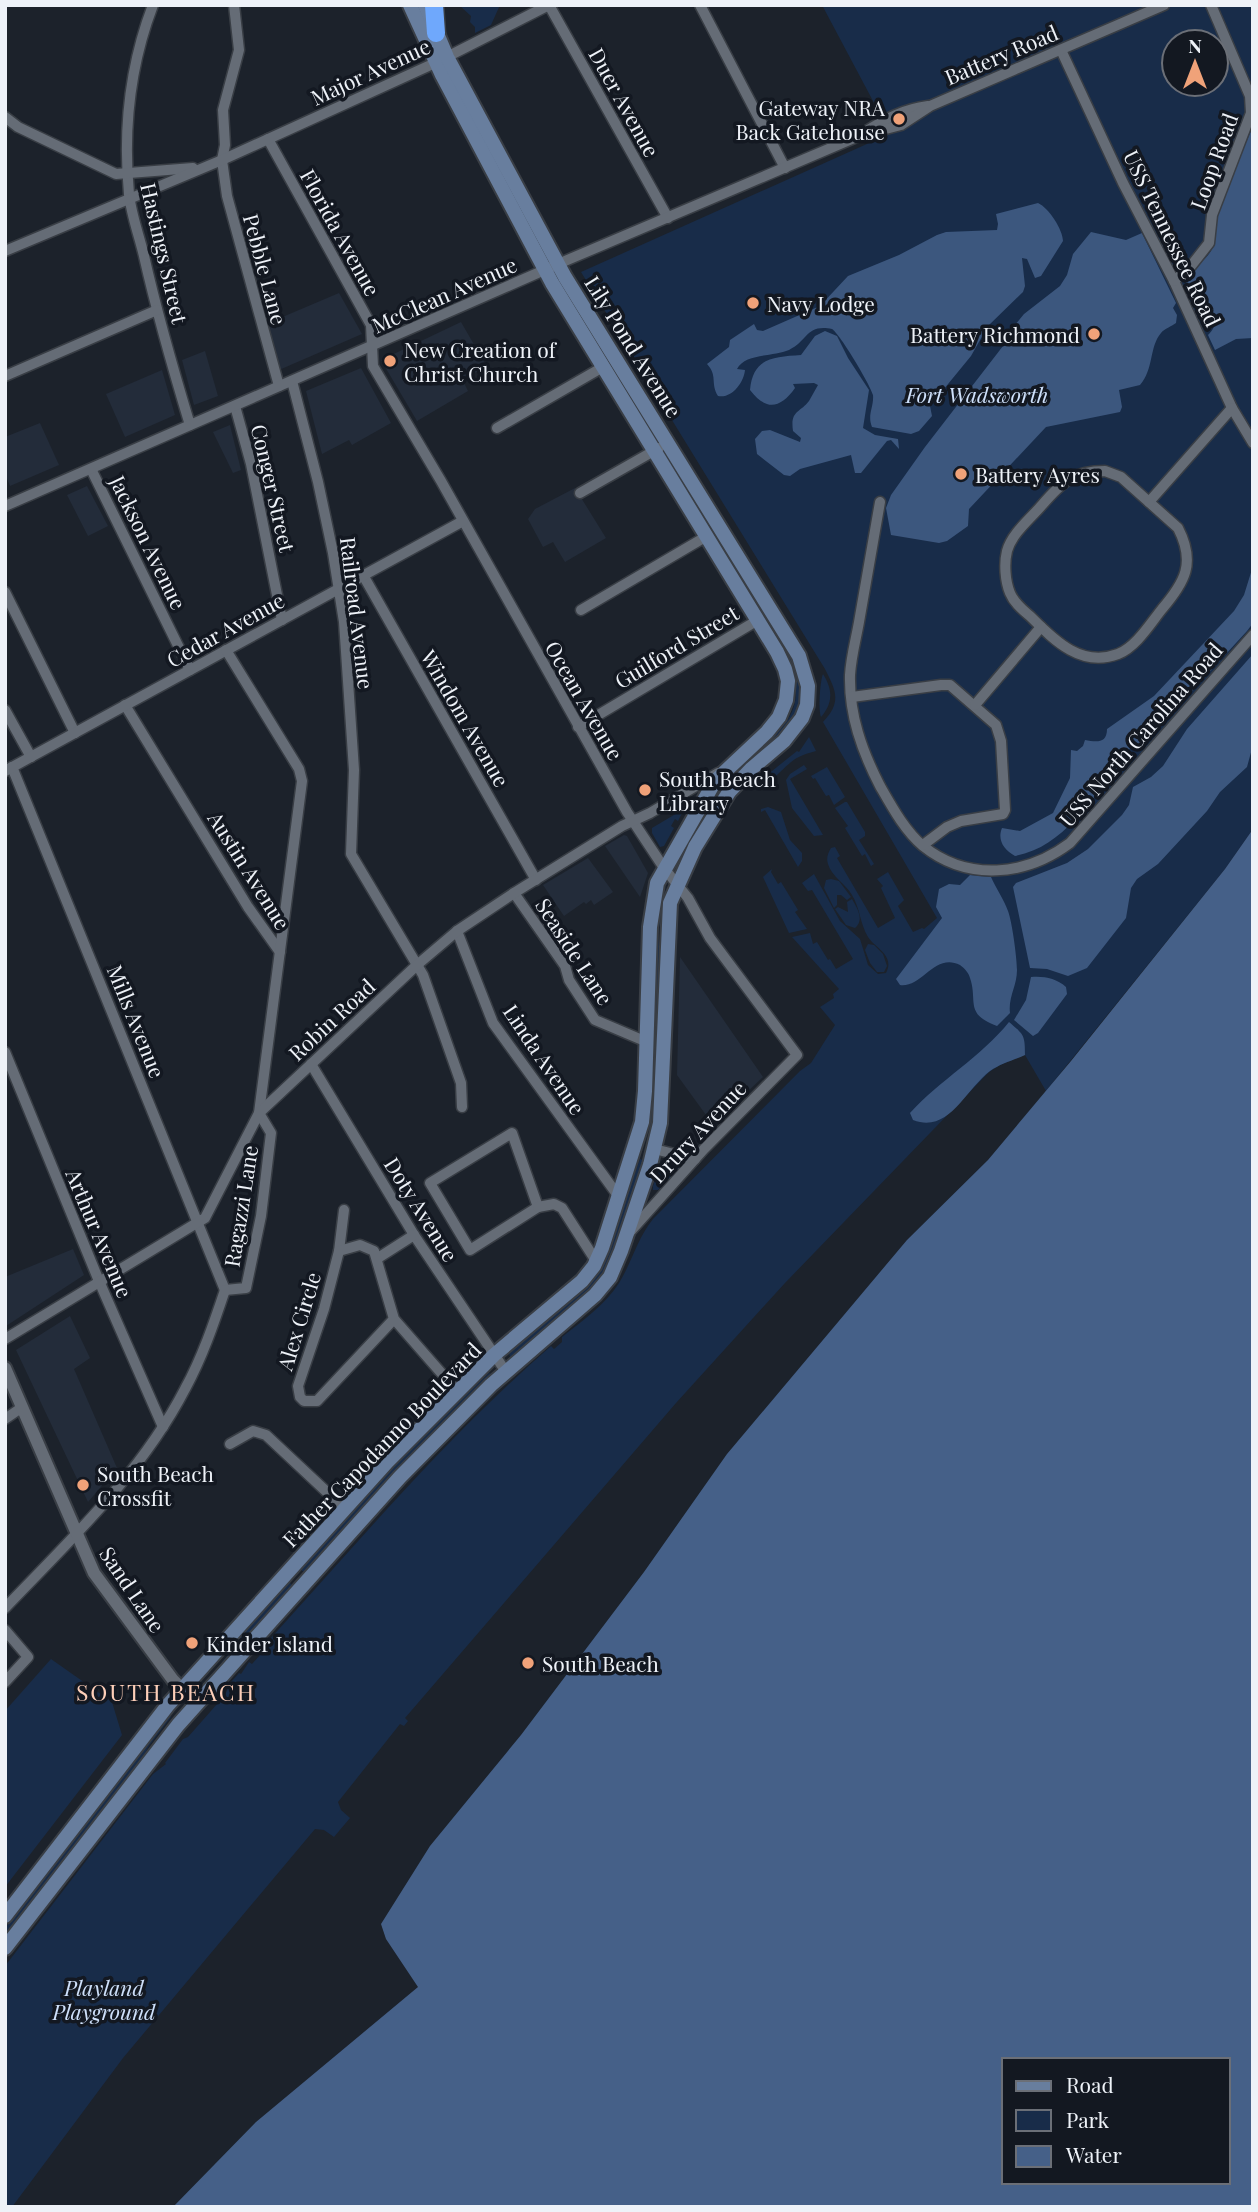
<svg xmlns="http://www.w3.org/2000/svg" width="1258" height="2212" font-family="'Playfair Display',serif">
  <style>
    .built { fill: #232c3a }
    .green { fill: #182c49; fill-rule: evenodd }
    .forest { fill: #3c577e }
    .water { fill: #456088; fill-rule: evenodd }
    .lines { fill: none; stroke-linecap: round; stroke-linejoin: round }
    .minor-casing { stroke: #393e45; stroke-width: 13 }
    .tertiary-casing { stroke: #393e45; stroke-width: 16 }
    .secondary-casing { stroke: #393e45; stroke-width: 18 }
    .motorway-casing { stroke: #393e45; stroke-width: 21 }
    .minor { stroke: #656c76; stroke-width: 10 }
    .tertiary { stroke: #656c76; stroke-width: 12 }
    .secondary { stroke: #687e9e; stroke-width: 14 }
    .motorway { stroke: #6fa8fc; stroke-width: 18 }
    .poi-dot { fill: #f0a279; stroke: #131821; stroke-width: 2.5 }
    .labels { text-anchor: middle; dominant-baseline: central; stroke-width: 7; stroke-linejoin: round; paint-order: stroke }
    .street-label { font-size: 21px; fill: #eef2f8; stroke: #131821 }
    .poi-label { font-size: 21px; fill: #eef2f8; stroke: #131821; text-anchor: start }
    .park-label { font-size: 21px; font-style: italic; fill: #cfe1fb; stroke: #131821 }
    .neighbourhood-label { font-size: 23px; letter-spacing: 2px; fill: #fdcfb9; stroke: #131821 }
  </style>
  <rect width="100%" height="100%" fill="#1c222b"/>
  <g class="built">
    <path d="M339,293L362,334L279,370L266,324Z"/>
    <path d="M461,322L487,367L462,379L468,391L417,421L381,360Z"/>
    <path d="M205,351L218,396L194,405L182,360Z"/>
    <path d="M361,368L391,423L352,445L349,440L322,454L306,391Z"/>
    <path d="M162,370L175,415L125,437L106,394Z"/>
    <path d="M40,423L59,465L10,486L5,474V437Z"/>
    <path d="M230,425L241,470L233,473L213,432Z"/>
    <path d="M87,486L108,526L88,536L67,495Z"/>
    <path d="M575,488L606,538L565,562L553,542L543,547L528,519L535,509Z"/>
    <path d="M624,835L627,836L648,873L640,897L605,846Z"/>
    <path d="M588,858L613,892L594,905L591,900L586,904L584,902L564,916L543,885Z"/>
    <path d="M680,957L763,1077L717,1120L714,1126L677,1075Z"/>
    <path d="M73,1249L84,1275L6,1326L5,1277Z"/>
    <path d="M70,1316L90,1358L74,1369L117,1468L88,1502L16,1350Z"/>
  </g>
  <g class="green">
    <path d="M459,5H500L491,25L475,33V27L470,22L471,16Z"/>
    <path d="M822,5H1253V829L1225,869L1046,1091L1025,1055L1000,1065L989,1072L785,1283L676,1403L405,1718L408,1721L404,1726L400,1724L338,1802L341,1810L350,1818L334,1837L324,1830L315,1829L123,2058L12,2207H5V1966L153,1774L166,1764L165,1763L183,1739L188,1737L225,1695L231,1682L239,1673L241,1674L249,1662L252,1664L262,1653L260,1650C355,1546 445,1438 551,1346L554,1349L562,1342V1337C582,1321 605,1305 619,1283C632,1262 637,1239 653,1219L800,1071L811,1063L835,1025L820,1007L834,998L833,994L839,989L792,937L810,933L813,944L817,942L828,960L830,959L836,969L853,959L812,890L808,891L802,883L814,874L840,921L860,939L868,965L878,974L886,973C895,955 876,949 868,937C860,924 860,908 852,895C846,884 831,876 828,864C826,858 828,853 831,848L835,847L840,856L837,858L878,928L895,918L881,888L883,886L877,879L888,872L904,900L898,906L913,932L922,928L924,929L937,918L823,722C842,702 836,691 825,669L581,272L887,135L881,116ZM1174,42H1216V84H1174Z"/>
    <path d="M668,455L798,664L803,699L796,720L746,769L682,861L678,859C693,833 705,803 725,780C763,738 819,723 786,655L666,458Z"/>
    <path d="M823,674C833,690 833,703 821,717C818,710 820,681 823,674Z"/>
    <path d="M809,737L816,751C793,757 791,762 775,777L767,775L797,751L799,752Z"/>
    <path d="M804,765L807,769L790,779L823,835L814,836L792,808L786,780L790,774Z"/>
    <path d="M827,767L845,797L834,805L829,795L826,796L815,778L813,779L811,776Z"/>
    <path d="M845,802H847L865,832V836L859,840L874,864L871,866L865,854L862,856L845,828L848,826L835,808Z"/>
    <path d="M768,807L781,812L790,840L802,853V861L798,867L765,810L761,812V809Z"/>
    <path d="M684,809L678,821L675,819L671,826L674,828L664,846L660,847L652,833V828Z"/>
    <path d="M772,869L771,872L778,884L781,882L798,910L795,912L807,929L789,933L763,877Z"/>
    <path d="M831,879L839,881L851,897L847,900L841,895H837V905L834,908L824,888L826,880Z"/>
    <path d="M661,893L664,894L658,934L661,970L657,1111L651,1133L647,1129L650,1108L656,922Z"/>
    <path d="M852,899C857,908 865,920 855,928L846,925L835,909L838,907L848,912L847,902Z"/>
    <path d="M868,944L874,945L883,954L887,966L884,972H877L870,963L865,950Z"/>
    <path d="M640,1159L645,1161L606,1273L594,1288L513,1357H510L509,1352L588,1284L608,1249Z"/>
    <path d="M667,1161L681,1166L658,1190H653V1186L661,1164Z"/>
    <path d="M489,1373L493,1375L307,1572L302,1571V1567L402,1456Z"/>
    <path d="M289,1582L293,1586L210,1680L208,1679C236,1647 258,1611 289,1582Z"/>
    <path d="M51,1659L112,1702L122,1735L5,1887V1711Z"/>
    <path d="M169,1715L171,1717L149,1746L137,1767L5,1938V1928Z"/>
  </g>
  <g class="forest">
    <path d="M1253,126V338L1236,339L1215,350L1208,335C1228,316 1200,299 1186,286C1187,270 1203,264 1211,251C1218,238 1214,222 1219,208C1228,180 1242,153 1253,126Z"/>
    <path d="M1038,203C1049,208 1063,230 1063,241L1041,276L1035,278L1027,259L1022,258L1025,286L1023,292L988,326L971,356L930,406L932,416L919,431L911,434L872,427C867,415 874,407 873,395C871,386 840,334 832,329C806,324 808,341 789,350C773,357 745,353 737,369L745,370C744,382 732,399 718,396C710,383 718,376 707,364L729,347L730,340L754,324L757,330L763,331L820,306L848,276L899,255L937,235L946,232L997,230L998,224L996,214Z"/>
    <path d="M1091,232L1126,240L1142,233L1176,303L1173,308L1177,315L1176,323C1171,327 1165,328 1161,333C1149,347 1154,369 1140,385L1119,390L1122,407L1120,412L1046,427L969,509L968,526L947,541L939,543L891,535L886,508L891,495L925,447L1003,346L1005,337L1024,314L1060,286L1067,275L1073,254Z"/>
    <path d="M825,331L837,336L848,358L869,390L863,428L875,435L898,439L899,449L891,440L887,441L861,473H855L851,455L800,469L790,476L784,475L757,454L755,439L762,431L770,430L800,442L801,438L793,431C790,410 800,413 809,401C812,396 815,390 818,385L814,383L793,384L795,388C780,409 766,411 750,390C753,357 774,357 801,355L815,336Z"/>
    <path d="M1253,566V623L1247,631L1147,740L1124,752L1120,766C1089,800 1064,847 1015,856C1004,850 997,840 1002,828L1020,831L1053,813L1070,778L1071,750L1077,751L1083,746L1085,740C1096,742 1107,744 1107,729L1154,696L1234,611L1244,595Z"/>
    <path d="M1253,654V745L1247,767L1220,792L1207,811L1158,864L1137,879L1131,888L1126,918L1087,968L1068,976L1047,969L1030,968L1013,887L1016,883L1067,863L1088,849L1122,815L1129,805L1133,787L1151,777L1163,766L1187,729Z"/>
    <path d="M970,875L991,877C996,888 1004,900 1008,911C1012,921 1017,958 1017,970C1017,986 1008,997 1010,1013L997,1026C964,1014 978,1001 970,978C969,973 964,968 960,965C935,952 922,988 900,985L896,979L942,918L936,907L939,889L949,884L960,885Z"/>
    <path d="M1031,977C1044,976 1056,978 1066,987L1067,994L1038,1033L1033,1036L1014,1020L1026,1000Z"/>
    <path d="M1009,1022C1024,1035 1025,1035 1025,1055C1014,1060 1001,1063 990,1071C965,1090 949,1134 913,1120L910,1113C940,1080 981,1057 1009,1022Z"/>
  </g>
  <path class="water" d="M1253,829V2207H173L256,2122L418,1987L386,1939L381,1924L430,1846L521,1735L644,1572L727,1454L907,1240L988,1160L1071,1061L1225,869ZM1004,2060H1228V2182H1004Z"/>
  <g class="lines">
    <defs>
      <g id="minor">
        <path d="M153,5C130,65 123,130 129,194C131,214 139,235 144,256C157,313 173,369 190,425"/>
        <path d="M234,5L239,50L223,110L225,145L222,160L227,196L279,386"/>
        <path d="M549,5L668,218"/>
        <path d="M700,5L785,168"/>
        <path d="M1061,50L1123,183L1174,281L1232,408L1253,443"/>
        <path d="M5,117L18,127L116,174L193,168"/>
        <path d="M865,132C885,119 904,109 928,106"/>
        <path d="M268,139L371,325L373,366L441,481L627,812L664,868L688,898L710,938L797,1055L704,1149L629,1233"/>
        <path d="M5,251L222,160L435,63L549,5"/>
        <path d="M1174,281L1191,266L1209,243L1212,215L1251,113L1250,96L1211,5"/>
        <path d="M5,376L157,310"/>
        <path d="M292,381L318,482L333,553L344,622L354,770L351,854L423,975L461,1083L462,1107"/>
        <path d="M235,406L251,464L282,620"/>
        <path d="M497,428L603,367"/>
        <path d="M91,469L190,670"/>
        <path d="M1105,471L1121,477L1178,528C1196,563 1185,582 1162,609C1150,624 1136,647 1118,654C1081,668 1054,640 1031,617C1023,610 1014,603 1010,593C1005,581 1004,563 1007,551C1012,533 1031,518 1042,505C1062,482 1073,471 1105,471Z"/>
        <path d="M580,493L659,448"/>
        <path d="M880,502C873,542 866,582 859,622C856,639 851,657 850,675C849,715 862,751 880,786C892,807 905,831 923,846C968,882 1026,876 1070,843L1253,635"/>
        <path d="M1149,502L1232,408"/>
        <path d="M5,506L572,258L859,136L901,125L930,106L1164,5"/>
        <path d="M363,575L536,880"/>
        <path d="M5,592L75,733"/>
        <path d="M581,610L707,536"/>
        <path d="M852,697L941,685H950L996,725L1001,741L1005,810L1003,814L961,821L947,827L923,845"/>
        <path d="M125,705L248,907L280,952"/>
        <path d="M975,705L1041,627"/>
        <path d="M5,710L31,757"/>
        <path d="M578,727L758,620"/>
        <path d="M12,767L225,1290"/>
        <path d="M5,771L463,521"/>
        <path d="M514,893L565,966L569,980L595,1020L647,1042"/>
        <path d="M457,931L493,1023L619,1197"/>
        <path d="M5,1052L99,1281L163,1427"/>
        <path d="M311,1064L414,1235L506,1372"/>
        <path d="M512,1133L538,1207L470,1250L430,1183Z"/>
        <path d="M654,1149L695,1159"/>
        <path d="M538,1207L554,1204L562,1208L596,1261"/>
        <path d="M339,1251L344,1210"/>
        <path d="M378,1258L414,1235"/>
        <path d="M225,1290L246,1288L261,1216L271,1133L259,1113L302,781L299,769L226,650"/>
        <path d="M394,1319L317,1401H304L300,1397L298,1386L324,1309L339,1251L360,1245L374,1251L394,1319L457,1391"/>
        <path d="M5,1339L205,1218L259,1113L417,965L457,931L514,893L622,826L650,813L718,773"/>
        <path d="M5,1419L21,1408"/>
        <path d="M230,1444L253,1431L266,1435L345,1509"/>
        <path d="M5,1608C70,1540 141,1474 185,1389C202,1358 214,1323 225,1290"/>
        <path d="M5,1630L28,1657L5,1682"/>
      </g>
      <path id="tertiary" d="M5,1368L94,1573L173,1680L196,1703"/>
      <g id="secondary">
        <path d="M5,1916L168,1705L387,1462L494,1355L582,1281L594,1266L602,1248L642,1122L645,1091L650,927L657,883L715,781L767,732L779,717L786,700L788,681L785,669L777,652L552,283L442,75L410,5"/>
        <path d="M5,1948L178,1725L400,1477L491,1385L595,1295L610,1277L621,1251L650,1165L660,1123L670,903L695,847L729,792L751,769L784,741L802,718L807,705L808,686L799,656L565,277L447,57L425,5"/>
      </g>
      <path id="motorway" d="M434,5L436,33"/>
    </defs>
    <use href="#minor" class="minor-casing"/>
    <use href="#tertiary" class="tertiary-casing"/>
    <use href="#secondary" class="secondary-casing"/>
    <use href="#motorway" class="motorway-casing"/>
    <use href="#minor" class="minor"/>
    <use href="#tertiary" class="tertiary"/>
    <use href="#secondary" class="secondary"/>
    <use href="#motorway" class="motorway"/>
  </g>
  <g class="poi-dot">
    <circle cx="899" cy="119" r="7"/>
    <circle cx="753" cy="303" r="7"/>
    <circle cx="1094" cy="334" r="7"/>
    <circle cx="390" cy="361" r="7"/>
    <circle cx="961" cy="474" r="7"/>
    <circle cx="645" cy="790" r="7"/>
    <circle cx="83" cy="1485" r="7"/>
    <circle cx="192" cy="1643" r="7"/>
    <circle cx="528" cy="1663" r="7"/>
  </g>
  <g class="labels">
    <g class="street-label">
      <text transform="translate(1001 54) rotate(-23)">Battery Road</text>
      <text transform="translate(370 71) rotate(-25)">Major Avenue</text>
      <text transform="translate(625 102) rotate(61)">Duer Avenue</text>
      <text transform="translate(1213 161) rotate(-70)">Loop Road</text>
      <text transform="translate(341 232) rotate(61)">Florida Avenue</text>
      <text transform="translate(1173 238) rotate(64)">USS Tennessee Road</text>
      <text transform="translate(165 253) rotate(77)">Hastings Street</text>
      <text transform="translate(266 269) rotate(75)">Pebble Lane</text>
      <text transform="translate(444 294) rotate(-24)">McClean Avenue</text>
      <text transform="translate(634 346) rotate(58)">Lily Pond Avenue</text>
      <text transform="translate(274 488) rotate(77)">Conger Street</text>
      <text transform="translate(149 542) rotate(64)">Jackson Avenue</text>
      <text transform="translate(358 613) rotate(83)">Railroad Avenue</text>
      <text transform="translate(225 629) rotate(-29)">Cedar Avenue</text>
      <text transform="translate(676 646) rotate(-31)">Guilford Street</text>
      <text transform="translate(585 700) rotate(60)">Ocean Avenue</text>
      <text transform="translate(466 718) rotate(60)">Windom Avenue</text>
      <text transform="translate(1140 734) rotate(-49)">USS North Carolina Road</text>
      <text transform="translate(250 870) rotate(58)">Austin Avenue</text>
      <text transform="translate(575 951) rotate(57)">Seaside Lane</text>
      <text transform="translate(331 1019) rotate(-43)">Robin Road</text>
      <text transform="translate(137 1021) rotate(68)">Mills Avenue</text>
      <text transform="translate(545 1059) rotate(56)">Linda Avenue</text>
      <text transform="translate(697 1131) rotate(-47)">Drury Avenue</text>
      <text transform="translate(240 1206) rotate(-81)">Ragazzi Lane</text>
      <text transform="translate(422 1209) rotate(58)">Doty Avenue</text>
      <text transform="translate(100 1233) rotate(67)">Arthur Avenue</text>
      <text transform="translate(298 1321) rotate(-73)">Alex Circle</text>
      <text transform="translate(381 1444) rotate(-46)">Father Capodanno Boulevard</text>
      <text transform="translate(133 1589) rotate(56)">Sand Lane</text>
    </g>
    <g class="poi-label">
      <text x="885" y="107" text-anchor="end">Gateway NRA<tspan x="885" dy="24">Back Gatehouse</tspan></text>
      <text x="767" y="303">Navy Lodge</text>
      <text x="1080" y="334" text-anchor="end">Battery Richmond</text>
      <text x="404" y="349">New Creation of<tspan x="404" dy="24">Christ Church</tspan></text>
      <text x="975" y="474">Battery Ayres</text>
      <text x="659" y="778">South Beach<tspan x="659" dy="24">Library</tspan></text>
      <text x="97" y="1473">South Beach<tspan x="97" dy="24">Crossfit</tspan></text>
      <text x="206" y="1643">Kinder Island</text>
      <text x="542" y="1663">South Beach</text>
    </g>
    <g class="park-label">
      <text x="977" y="394">Fort Wadsworth</text>
      <text x="104" y="1987">Playland<tspan x="104" dy="24">Playground</tspan></text>
    </g>
    <g class="neighbourhood-label">
      <text x="166" y="1691">SOUTH BEACH</text>
    </g>
  </g>
  <rect width="1258" height="2212" fill="none" stroke="#eef2f8" stroke-width="14"/>
  <rect x="1002" y="2058" width="228" height="126" fill="#131821" stroke="#6b6f77" stroke-width="2"/>
  <rect x="1016" y="2081" width="35" height="10" fill="#687e9e" stroke="#6b6f77" stroke-width="2"/>
  <text x="1066" y="2093" font-size="21" fill="#eef2f8">Road</text>
  <rect x="1016" y="2110" width="35" height="21" fill="#182c49" stroke="#6b6f77" stroke-width="2"/>
  <text x="1066" y="2128" font-size="21" fill="#eef2f8">Park</text>
  <rect x="1016" y="2146" width="35" height="21" fill="#456088" stroke="#6b6f77" stroke-width="2"/>
  <text x="1066" y="2163" font-size="21" fill="#eef2f8">Water</text>
  <g transform="translate(1195 63)"><circle r="33" fill="#131821" stroke="#6b6f77" stroke-width="2"/>
  <path d="M0-5L12 26L0 18L-12 26Z" fill="#f0a279"/>
  <text y="-10" font-size="19" font-weight="bold" text-anchor="middle" fill="#eef2f8">N</text>
  </g>
</svg>
